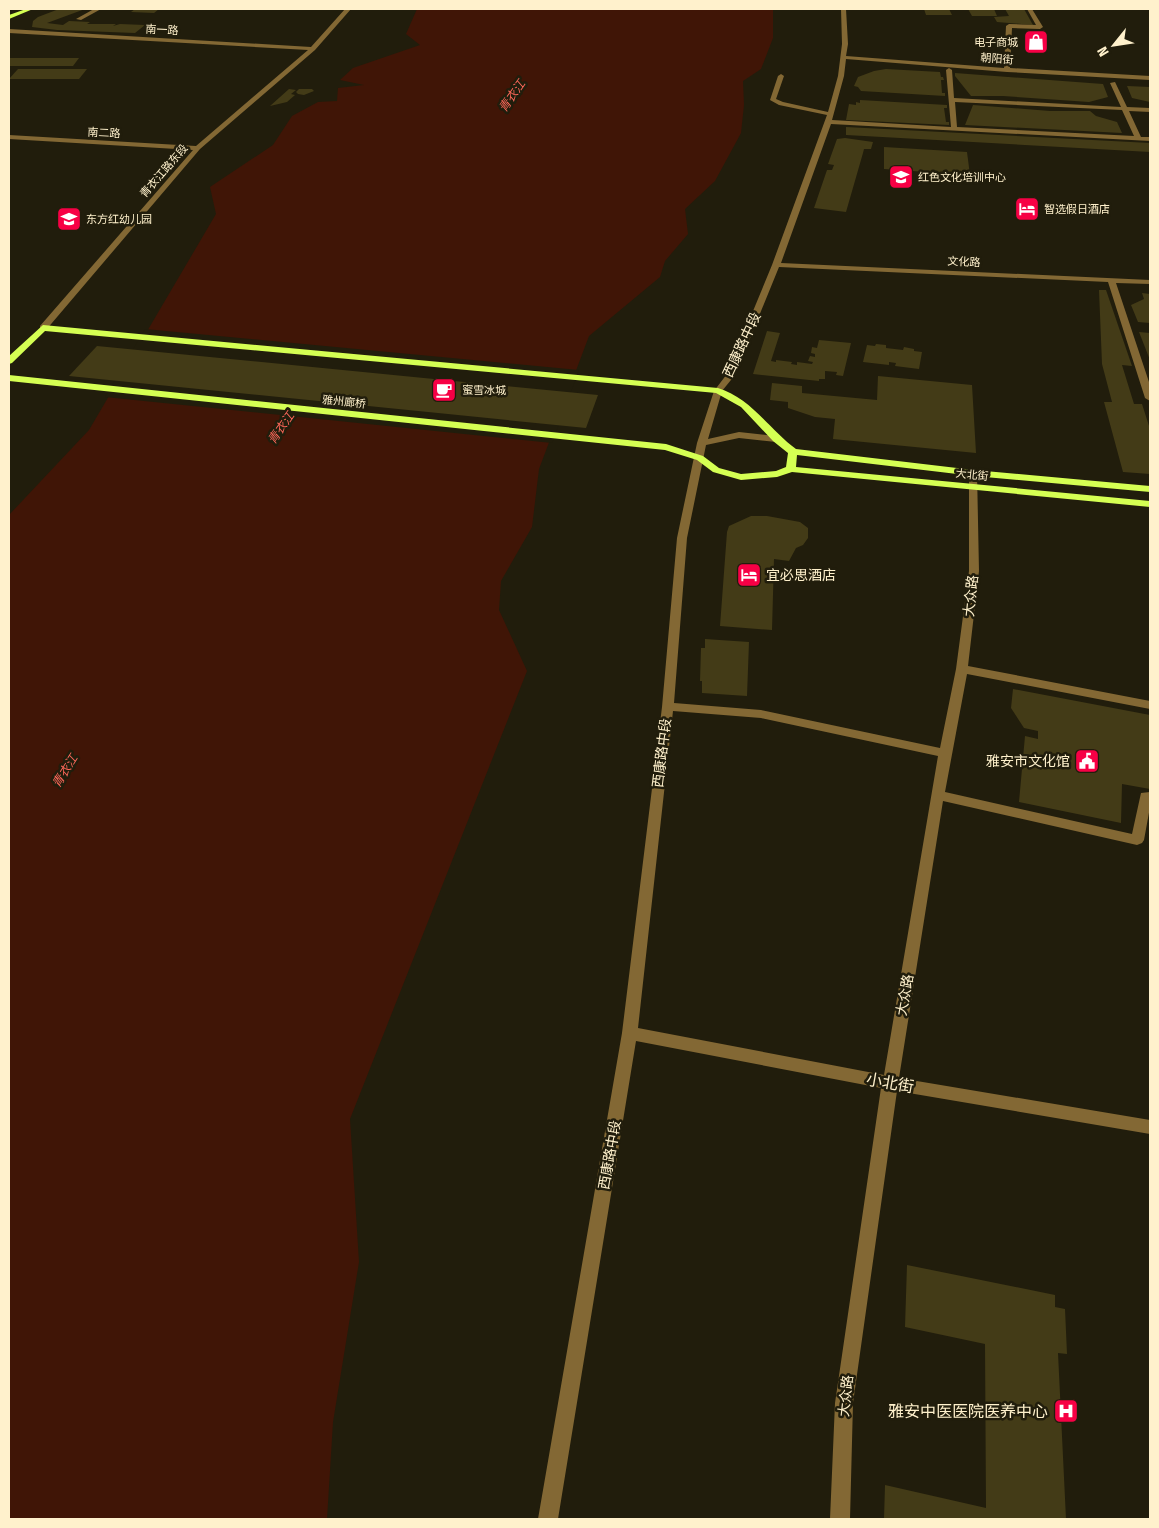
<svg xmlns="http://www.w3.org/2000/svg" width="1159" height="1528" font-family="'Fira Sans Condensed','Noto Sans SC',sans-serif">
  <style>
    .water { fill: #401506 }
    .pier { fill: #211d0c }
    .building { fill: #433b17 }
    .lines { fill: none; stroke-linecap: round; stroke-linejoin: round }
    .minor { fill: #836834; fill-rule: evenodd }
    .major { fill: #d5ff53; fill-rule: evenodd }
    .labels { text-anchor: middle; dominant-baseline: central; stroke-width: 5; stroke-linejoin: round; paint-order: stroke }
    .far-street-label { font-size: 11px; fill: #fff1cc; stroke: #211d0c }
    .far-poi-label { font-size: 11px; fill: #fff1cc; stroke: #211d0c; text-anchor: start }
    .far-water-label { font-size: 12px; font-style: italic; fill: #ff685a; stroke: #211d0c }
    .street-label { font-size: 14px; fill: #fff1cc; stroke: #211d0c }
    .poi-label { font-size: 14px; fill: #fff1cc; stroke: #211d0c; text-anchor: start }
    .near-street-label { font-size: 16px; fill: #fff1cc; stroke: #211d0c }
    .near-poi-label { font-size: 16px; fill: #fff1cc; stroke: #211d0c; text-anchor: end }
  </style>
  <rect width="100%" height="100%" fill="#211d0c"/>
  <path class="water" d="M417,9H773V38L761,69L743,81L744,105L741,133L715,181L685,209L688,234L665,261L660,277L589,336L539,469L532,527L501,581L499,610L527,671L350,1119L359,1262L333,1422L327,1519H9V515L89,430L216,214L210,187L273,145L292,116L318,102L337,101L338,88L364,85L340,80L353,68L420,45L406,34Z"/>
  <path class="pier" d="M145,329L579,370L552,443L105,397Z"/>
  <g class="building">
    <path d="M59,9H85L47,23L63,25L69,21L90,22L87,24H116L113,26L120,24L145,25L135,33L57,30L32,27L33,21L38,17Z"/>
    <path d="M135,9H159L154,13L131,12Z"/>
    <path d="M924,9H949L952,15H926Z"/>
    <path d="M968,9H994L997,16H972Z"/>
    <path d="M1005,9H1024L1033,25L997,22L994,17L1009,16Z"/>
    <path d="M9,58H79L73,66H9Z"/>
    <path d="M18,69H87L79,79H9Z"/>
    <path d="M886,69L940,72L941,77H943L944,80H941L942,93H945V96L861,91L858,87L854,86L858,77L874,71Z"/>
    <path d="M955,73L1103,84L1108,97L1089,102L1003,96H971L955,76Z"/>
    <path d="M1127,86L1150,87V102L1132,98Z"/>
    <path d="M289,89L296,90L291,94L295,95L287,102L270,106Z"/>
    <path d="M299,89H312L314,91L304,95L298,94L296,92Z"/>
    <path d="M860,100L947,105V108H944L946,122H949V125L846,120L849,104L856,105V102L860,103Z"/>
    <path d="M973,105L1050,111H1090L1096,116L1117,122L1122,133L965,125Z"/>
    <path d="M846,127L1150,143V152L846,135Z"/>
    <path d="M845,138L873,142L871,149H864L863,153L846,212L814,208L827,170H832L834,165L828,164L837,139Z"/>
    <path d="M884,147L967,152L970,175L884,169Z"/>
    <path d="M1099,290H1106L1132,366L1122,365L1134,404H1142L1150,429V474L1123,472L1104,402H1112L1102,364Z"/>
    <path d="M1142,293L1150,294V323L1138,322L1131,305L1144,299Z"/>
    <path d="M767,331L780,333L771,361L776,362V360L792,362L791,364L797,365V362L812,364L813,362L808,361L810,356L815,357V354L811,353L812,347L817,348L819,340L851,343L843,376L836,375L837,372L825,371V379H819V381L753,374Z"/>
    <path d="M1139,332L1150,333V360Z"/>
    <path d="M876,344L886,345V348L903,350L904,347L914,349V351L922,352L919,369L895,366L896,363L889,362V365L863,362L867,345L875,346Z"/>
    <path d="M97,346L598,395L586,428L69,376Z"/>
    <path d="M878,376L972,385L976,453L833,439L835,419L815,417L788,408V402L770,400L772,383L802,386V393L877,400Z"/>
    <path d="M751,516H767L800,522L808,528V538L803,545L796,548L789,561L774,559L772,630L720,626L727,532L729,526Z"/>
    <path d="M705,639L749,642L747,696L702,693V681H700L701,648H705Z"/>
    <path d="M1013,689L1150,715V789L1122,784L1121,823L1019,802L1025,736L1038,739V731L1024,728L1011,708Z"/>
    <path d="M907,1265L1055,1295V1307L1065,1309L1067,1354L1058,1353L1066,1519H884L885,1485L986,1508L985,1344L905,1327Z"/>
  </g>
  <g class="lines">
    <g class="minor">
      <path d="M94,9H101L81,20L76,19Z"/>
      <path d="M345,9H351L315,50L200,149L46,330H40V326L193,150L9,139V135L196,146L308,50L9,33V29L311,47Z"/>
      <path d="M841,9H846L848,44L846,56L1004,68L1006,26L1009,24L1036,25L1027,9H1032L1043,27L1040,29L1012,28L1010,68L1150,76V80L1007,72L846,59L844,76L832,120L951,127L946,70L949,68L952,70L954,98L1121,107L1110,83L1115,82L1127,107L1150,108V112L1129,111L1141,137H1150V141L831,124L781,263L1150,280V284L1116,283L1150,385V401L1145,398L1108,282L779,267L735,375L722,391L708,439L739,432L776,436L781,439L776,442L739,438L706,445L687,538L674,703L761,710L940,748L956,669L969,571V473L971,471H977L979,571L968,666L1150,701V709L967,674L945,792L1132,834L1141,793L1150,792V807L1144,840L1142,843L1137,845L943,801L899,1078L1150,1120V1134L897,1091L853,1403L850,1519H830L835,1403L881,1088L636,1041L558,1519H538L622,1033L662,707L677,538L697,443L714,391L727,374L772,265L827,115L779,105L770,100L778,76L781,74L784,76L776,99L783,102L828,112L838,76L842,44ZM955,102L1122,110L1134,136L957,127ZM673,711L761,718L938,756L884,1075L638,1028Z"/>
    </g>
    <g class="major">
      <path d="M26,9H33L9,19V15Z"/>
      <path d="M43,325L718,388C751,398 770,430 796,449L974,470L1150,486V492L974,476L797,455L796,467L1150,501V507L792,472L777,477L741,480L713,472L697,460L665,450L9,381V375L666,444L703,456L719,468L741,474L776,471L786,467L788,453L773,441L741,407L716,393L45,331L12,363L9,364V356Z"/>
    </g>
  </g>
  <defs>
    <symbol id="shop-square" viewBox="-11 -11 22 22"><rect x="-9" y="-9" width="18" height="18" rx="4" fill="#f70045" stroke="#211d0c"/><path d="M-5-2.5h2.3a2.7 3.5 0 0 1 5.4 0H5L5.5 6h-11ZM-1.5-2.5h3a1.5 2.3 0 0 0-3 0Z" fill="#fff"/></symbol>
    <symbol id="university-square" viewBox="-11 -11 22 22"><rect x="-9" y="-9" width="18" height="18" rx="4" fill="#f70045" stroke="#211d0c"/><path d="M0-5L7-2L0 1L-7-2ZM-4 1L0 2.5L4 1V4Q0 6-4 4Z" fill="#fff"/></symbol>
    <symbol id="hotel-square" viewBox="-11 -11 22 22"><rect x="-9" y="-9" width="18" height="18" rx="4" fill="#f70045" stroke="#211d0c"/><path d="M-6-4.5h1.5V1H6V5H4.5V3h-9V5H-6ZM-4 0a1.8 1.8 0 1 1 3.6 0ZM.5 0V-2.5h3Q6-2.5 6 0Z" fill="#fff"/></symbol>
    <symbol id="school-square" viewBox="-11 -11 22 22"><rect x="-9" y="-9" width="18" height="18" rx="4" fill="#f70045" stroke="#211d0c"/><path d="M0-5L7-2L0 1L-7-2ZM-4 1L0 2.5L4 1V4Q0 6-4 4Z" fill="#fff"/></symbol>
    <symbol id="cafe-square" viewBox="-11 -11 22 22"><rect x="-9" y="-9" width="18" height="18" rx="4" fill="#f70045" stroke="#211d0c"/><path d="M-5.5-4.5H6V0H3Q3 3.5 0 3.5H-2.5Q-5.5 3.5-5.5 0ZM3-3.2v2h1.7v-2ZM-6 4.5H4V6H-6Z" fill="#fff"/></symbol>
    <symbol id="civic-square" viewBox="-11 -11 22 22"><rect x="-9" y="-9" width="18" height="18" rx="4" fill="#f70045" stroke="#211d0c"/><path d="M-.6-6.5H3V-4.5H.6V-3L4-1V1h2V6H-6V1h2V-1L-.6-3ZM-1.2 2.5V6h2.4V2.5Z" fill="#fff"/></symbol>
    <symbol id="hospital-square" viewBox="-11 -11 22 22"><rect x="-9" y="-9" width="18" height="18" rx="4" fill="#f70045" stroke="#211d0c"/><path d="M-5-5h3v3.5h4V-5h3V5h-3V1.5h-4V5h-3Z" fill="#fff"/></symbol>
  </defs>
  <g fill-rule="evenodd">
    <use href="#shop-square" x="1022" y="28" width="28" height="28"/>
    <use href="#university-square" x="887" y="163" width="28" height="28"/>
    <use href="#hotel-square" x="1013" y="195" width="28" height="28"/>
    <use href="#school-square" x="55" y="205" width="28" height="28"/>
    <use href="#cafe-square" x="430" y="376" width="28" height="28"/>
    <use href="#hotel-square" x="735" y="561" width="28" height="28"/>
    <use href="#civic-square" x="1073" y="747" width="28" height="28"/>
    <use href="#hospital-square" x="1052" y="1397" width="28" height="28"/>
  </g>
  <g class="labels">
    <g class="far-street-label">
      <text transform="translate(162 30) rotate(3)">南一路</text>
      <text transform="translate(997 59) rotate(4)">朝阳街</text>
      <text transform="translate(104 133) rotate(3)">南二路</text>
      <text transform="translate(164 171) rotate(-49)">青衣江路东段</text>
      <text transform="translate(964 262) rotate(3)">文化路</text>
      <text transform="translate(344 402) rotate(6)">雅州廊桥</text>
      <text transform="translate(972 475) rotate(6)">大北街</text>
    </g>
    <g class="far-poi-label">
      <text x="1018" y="42" text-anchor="end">电子商城</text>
      <text x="918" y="177">红色文化培训中心</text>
      <text x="1044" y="209">智选假日酒店</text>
      <text x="86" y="219">东方红幼儿园</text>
      <text x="462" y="390">蜜雪冰城</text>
    </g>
    <g class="far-water-label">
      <text transform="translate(512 96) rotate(-55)">青衣江</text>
      <text transform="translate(281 428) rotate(-55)">青衣江</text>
      <text transform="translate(65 771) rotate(-58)">青衣江</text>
    </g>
    <g class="street-label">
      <text transform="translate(742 345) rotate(-65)">西康路中段</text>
      <text transform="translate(971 596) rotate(-84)">大众路</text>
      <text transform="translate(662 753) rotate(-83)">西康路中段</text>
      <text transform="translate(905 995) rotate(-80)">大众路</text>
      <text transform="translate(610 1155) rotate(-80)">西康路中段</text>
      <text transform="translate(846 1396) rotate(-84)">大众路</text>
    </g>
    <g class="poi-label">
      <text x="766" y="575">宜必思酒店</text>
      <text x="1070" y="761" text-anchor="end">雅安市文化馆</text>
    </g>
    <g class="near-street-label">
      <text transform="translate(890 1083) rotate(10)">小北街</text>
    </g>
    <g class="near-poi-label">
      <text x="1048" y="1411">雅安中医医院医养中心</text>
    </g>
  </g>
  <rect width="1159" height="1528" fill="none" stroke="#fff1cc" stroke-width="20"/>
  <g transform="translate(1114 45) rotate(240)" stroke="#211d0c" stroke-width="4" paint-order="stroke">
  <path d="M0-4L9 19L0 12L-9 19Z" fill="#fff1cc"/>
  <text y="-8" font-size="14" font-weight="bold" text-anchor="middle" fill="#fff1cc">N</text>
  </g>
</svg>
